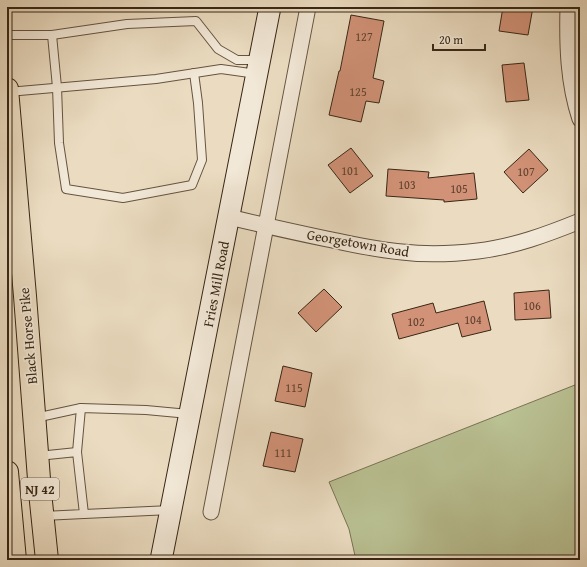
<svg xmlns="http://www.w3.org/2000/svg" width="587" height="567" font-family="'Gentium Book Plus',serif">
  <style>
    .green { fill: #b9c092; stroke: #787354 }
    .building { fill: #d29277; stroke: #372615 }
    .lines { fill: none; stroke-linecap: round; stroke-linejoin: round }
    .lane-casing { stroke: #645440; stroke-width: 10 }
    .street-casing { stroke: #645440; stroke-width: 17 }
    .secondary-casing { stroke: #372615; stroke-width: 23 }
    .highway-casing { stroke: #372615; stroke-width: 24 }
    .lane { stroke: #f2e8d7; stroke-width: 8 }
    .street { stroke: #f2e8d7; stroke-width: 15 }
    .secondary { stroke: #f2e8d7; stroke-width: 21 }
    .highway { stroke: #ebdcc1; stroke-width: 22 }
    .labels { text-anchor: middle; dominant-baseline: central; stroke-width: 3.5; stroke-linejoin: round; paint-order: stroke }
    .number-label { font-size: 12px; fill: #5e412e }
    .shield { fill: #f2e8d7; stroke: #6f604f; stroke-width: 1 }
    .shield-label { font-size: 13px; font-weight: bold; fill: #372615 }
    .street-label { font-size: 14px; fill: #372615; stroke: #f2e8d7 }
  </style>
  <rect width="100%" height="100%" fill="#ebdcc1"/>
  <filter id="stains"><feTurbulence type="fractalNoise" baseFrequency=".005" numOctaves="4"/><feColorMatrix values="0 0 0 0 .2 0 0 0 0 .09 0 0 0 0 .02 0 0 0 .5 -.17"/></filter>
  <radialGradient id="worn" r=".72"><stop offset=".6" stop-color="#630" stop-opacity="0"/><stop offset="1" stop-color="#630" stop-opacity=".3"/></radialGradient>
  <path class="green" d="M580,383V560H356L349,529L329,482Z"/>
  <g class="building">
    <path d="M503,7H533L528,35L499,31Z"/>
    <path d="M351,15L384,21L373,78L384,81L379,103L366,101L361,122L329,115L339,71H340Z"/>
    <path d="M524,63L529,100L506,102L502,65Z"/>
    <path d="M351,148L373,176L350,193L328,165Z"/>
    <path d="M529,149L548,170L523,193L504,172Z"/>
    <path d="M388,169L429,172L428,178L474,173L477,199L444,202V200L386,196Z"/>
    <path d="M324,289L342,307L316,332L298,313Z"/>
    <path d="M549,290L551,318L515,320L514,293Z"/>
    <path d="M484,301L491,330L462,337L458,323L399,339L392,314L433,303L436,313Z"/>
    <path d="M283,366L312,373L305,407L275,401Z"/>
    <path d="M271,432L303,439L295,472L263,466Z"/>
  </g>
  <g class="lines">
    <defs>
      <g id="lane">
        <path d="M7,35H52L127,24L196,21L218,49L237,60H258"/>
        <path d="M52,35L57,87L59,143L66,189L123,198L192,185L202,160L198,103L194,73"/>
        <path d="M8,92L156,79L221,69L257,74"/>
        <path d="M35,418L81,408L146,410L189,414"/>
        <path d="M77,452L81,408"/>
        <path d="M38,456L77,452L84,514L43,516"/>
        <path d="M84,514L171,510"/>
      </g>
      <g id="street">
        <path d="M568,7C567,45 568,83 580,119"/>
        <path d="M229,217C262,225 294,232 327,239C352,244 377,250 402,252C427,255 453,254 478,251C513,247 548,234 580,221"/>
        <path d="M211,512L308,7"/>
      </g>
      <path id="secondary" d="M161,560L270,7"/>
      <g id="highway">
        <path d="M7,89L25,296L40,492L47,560"/>
        <path d="M7,472L15,560"/>
      </g>
    </defs>
    <use href="#lane" class="lane-casing"/>
    <use href="#street" class="street-casing"/>
    <use href="#secondary" class="secondary-casing"/>
    <use href="#highway" class="highway-casing"/>
    <use href="#lane" class="lane"/>
    <use href="#street" class="street"/>
    <use href="#secondary" class="secondary"/>
    <use href="#highway" class="highway"/>
  </g>
  <g class="labels">
    <g class="number-label">
      <text x="364" y="36">127</text>
      <text x="358" y="91">125</text>
      <text x="350" y="170">101</text>
      <text x="526" y="171">107</text>
      <text x="407" y="184">103</text>
      <text x="459" y="188">105</text>
      <text x="532" y="305">106</text>
      <text x="473" y="319">104</text>
      <text x="416" y="321">102</text>
      <text x="294" y="387">115</text>
      <text x="283" y="452">111</text>
    </g>
    <rect class="shield" x="21" y="478" width="38" height="22" rx="3"/>
    <g class="shield-label">
      <text x="40" y="489">NJ 42</text>
    </g>
    <g class="street-label">
      <text transform="translate(358 243) rotate(10)">Georgetown Road</text>
      <text transform="translate(216 284) rotate(-79)">Fries Mill Road</text>
      <text transform="translate(28 336) rotate(-95)">Black Horse Pike</text>
    </g>
  </g>
  <rect width="587" height="567" fill="none" stroke="#ebdcc1" stroke-width="24"/>
  <rect x="8" y="8" width="571" height="551" fill="none" stroke="#372615" stroke-width="2"/>
  <rect x="12" y="12" width="563" height="543" fill="none" stroke="#372615"/>
  <path d="M433 44v6h52v-6" fill="none" stroke="#372615" stroke-width="2"/>
  <text x="439" y="44" font-size="12" fill="#372615" stroke="#f2e8d7" stroke-width="3" paint-order="stroke">20 m</text>
  <rect width="100%" height="100%" filter="url(#stains)"/>
  <rect width="100%" height="100%" fill="url(#worn)"/>
</svg>
